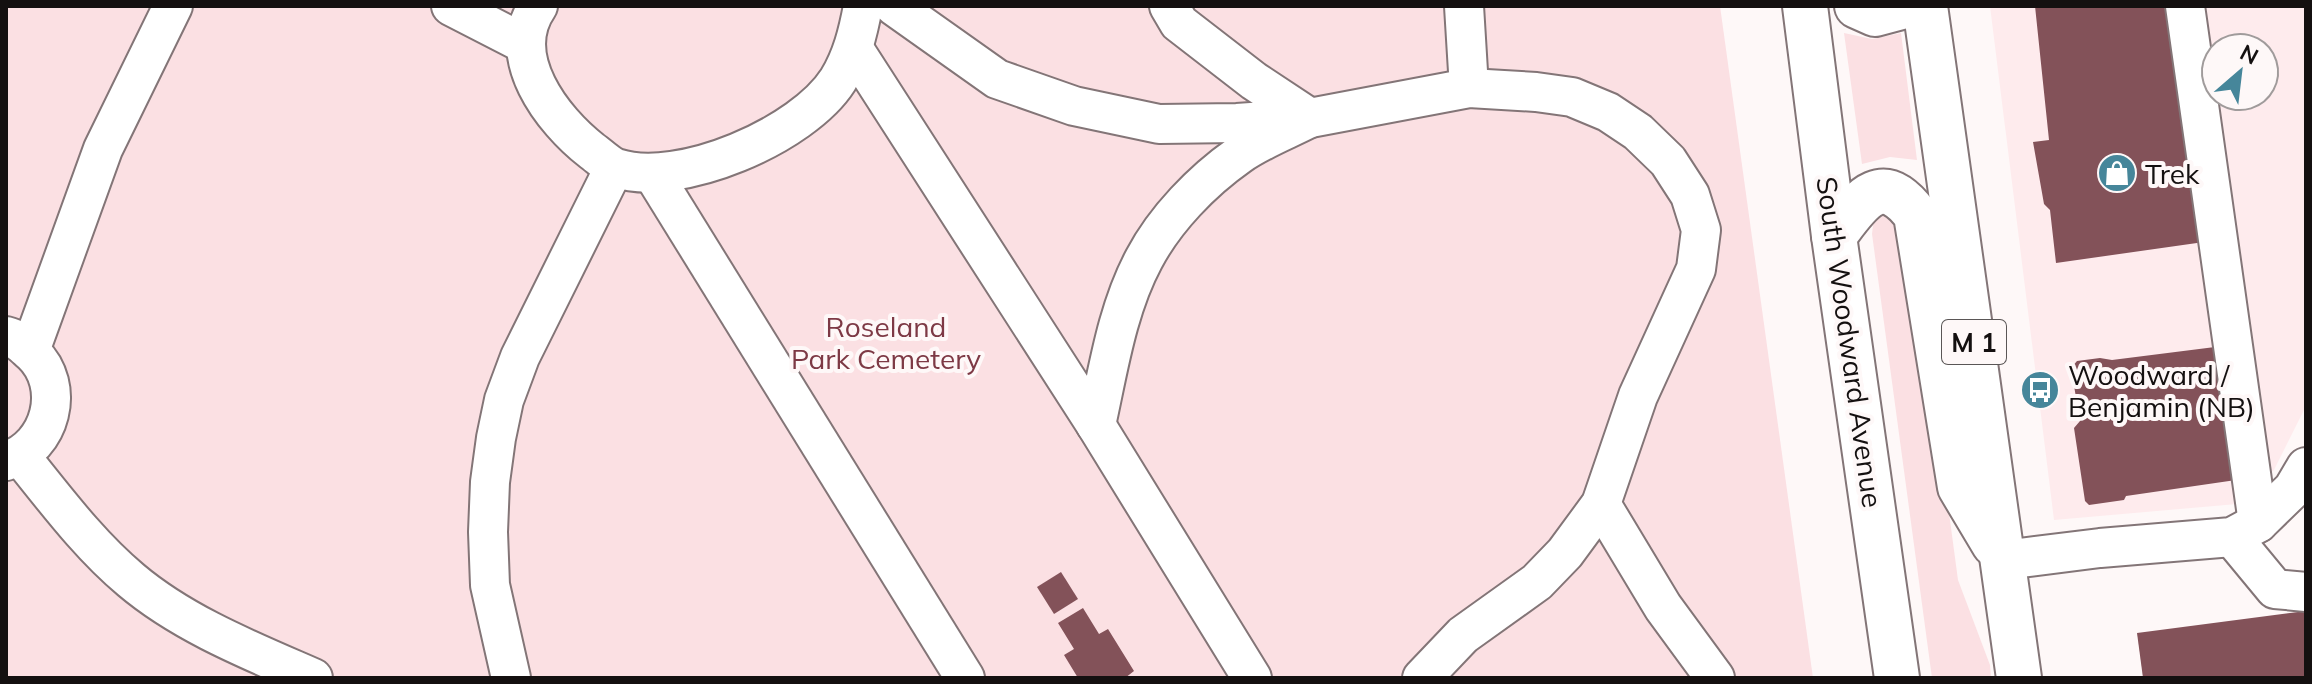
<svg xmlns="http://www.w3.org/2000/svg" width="2312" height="684" font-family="Mulish,sans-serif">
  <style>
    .built { fill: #feebed; fill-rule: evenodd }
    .green { fill: #fbe0e3 }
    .building { fill: #835259 }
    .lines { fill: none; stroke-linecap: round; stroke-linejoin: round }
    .minor-casing { stroke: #837577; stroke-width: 42 }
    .major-casing { stroke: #837577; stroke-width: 48 }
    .minor { stroke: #fff; stroke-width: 38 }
    .major { stroke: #fff; stroke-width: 44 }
    .labels { text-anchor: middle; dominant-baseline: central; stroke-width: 8; stroke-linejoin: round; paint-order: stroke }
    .shield { fill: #fef8f8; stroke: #5a5656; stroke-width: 2 }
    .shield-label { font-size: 26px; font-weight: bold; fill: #141010 }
    .poi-label { font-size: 28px; fill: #141010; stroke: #fef8f8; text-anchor: start }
    .park-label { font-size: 28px; fill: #7d3945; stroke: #fef8f8 }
    .street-label { font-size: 28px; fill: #141010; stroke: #fef8f8 }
  </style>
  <rect width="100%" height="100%" fill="#fef8f8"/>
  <path class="built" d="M1990,6H2306V406L2274,470L2237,504L2054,520ZM2216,48H2264V96H2216Z"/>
  <g class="green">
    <path d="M6,6H1720L1813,678H6Z"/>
    <path d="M1844,33L1872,39L1901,33L1917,160L1890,157L1862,164Z"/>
    <path d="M1888,210L1911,229L1958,580L1990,665L1991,678H1932L1872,234L1874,217Z"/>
  </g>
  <g class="building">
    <path d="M2035,6H2174L2204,242L2056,263L2050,210L2044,204L2033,142L2049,140Z"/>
    <path d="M2215,347L2236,480L2126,496L2124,500L2089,505L2085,501L2074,428L2080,421L2071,368L2077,361L2100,358L2112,360Z"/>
    <path d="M1061,572L1078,599L1054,614L1037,587Z"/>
    <path d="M1083,608L1099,634L1108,629L1134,671L1125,678H1078L1064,655L1074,649L1058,623Z"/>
    <path d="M2306,611V678H2143L2137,633Z"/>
  </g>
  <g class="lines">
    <defs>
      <g id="minor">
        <path d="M451,6L525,44"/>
        <path d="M538,6C503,56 552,120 592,151C599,156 608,165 616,168C679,189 803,135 838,80C852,57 858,33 863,6"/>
        <path d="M894,6L997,79L1074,106L1159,124L1237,123L1310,118L1469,88L1536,92L1572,97L1608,112L1638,132L1668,161L1690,195L1701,230L1696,269L1638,396L1601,504L1565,553L1537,582L1463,635L1422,678"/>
        <path d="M1464,6L1469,88"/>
        <path d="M2185,6L2258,523"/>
        <path d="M854,49L1096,425L1252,678"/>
        <path d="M653,174L965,678"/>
        <path d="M6,336C18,339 23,345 32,353C67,386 51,447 6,461"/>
        <path d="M30,351L103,149L173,6"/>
        <path d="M1096,425C1108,371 1117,309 1144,259C1165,219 1202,181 1239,155C1260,140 1287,130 1310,118L1254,81L1179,23L1169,6"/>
        <path d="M21,457C55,499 89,545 131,580C183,624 251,651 313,678"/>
        <path d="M1601,504L1663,607L1715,678"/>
        <path d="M2232,537L2275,589L2306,592"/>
        <path d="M2004,560L2100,548L2232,537L2258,523L2293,489L2306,467"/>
        <path d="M511,678L490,585L488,532L490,482L496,438L504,400L520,357L614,168"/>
      </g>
      <g id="major">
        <path d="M1805,6L1834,236L1897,678"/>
        <path d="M1857,6L1875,14L1905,6"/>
        <path d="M1925,6L2019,678"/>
        <path d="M1834,236C1859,203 1880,167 1916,215L1960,487L1994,544"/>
      </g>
    </defs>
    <use href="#minor" class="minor-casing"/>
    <use href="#major" class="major-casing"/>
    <use href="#minor" class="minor"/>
    <use href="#major" class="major"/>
  </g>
  <defs>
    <symbol id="shop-disc" viewBox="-11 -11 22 22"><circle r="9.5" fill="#46869a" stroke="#fef8f8"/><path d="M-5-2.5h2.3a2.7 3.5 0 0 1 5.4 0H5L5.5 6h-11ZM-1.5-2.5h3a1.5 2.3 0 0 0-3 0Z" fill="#fff"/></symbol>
    <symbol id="bus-disc" viewBox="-11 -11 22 22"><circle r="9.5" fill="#46869a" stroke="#fef8f8"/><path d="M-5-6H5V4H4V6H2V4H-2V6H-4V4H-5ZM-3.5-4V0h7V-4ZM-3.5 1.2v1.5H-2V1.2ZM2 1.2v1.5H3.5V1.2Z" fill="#fff"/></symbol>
  </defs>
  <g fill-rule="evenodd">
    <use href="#shop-disc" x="2095" y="151" width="44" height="44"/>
    <use href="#bus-disc" x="2018" y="368" width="44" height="44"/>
  </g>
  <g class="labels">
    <rect class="shield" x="1942" y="320" width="64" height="44" rx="6"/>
    <g class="shield-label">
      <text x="1974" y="342">M 1</text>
    </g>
    <g class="poi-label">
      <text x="2145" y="173">Trek</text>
      <text x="2068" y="374">Woodward /<tspan x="2068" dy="32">Benjamin (NB)</tspan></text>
    </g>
    <g class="park-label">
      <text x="886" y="326">Roseland<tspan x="886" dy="32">Park Cemetery</tspan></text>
    </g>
    <g class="street-label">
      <text transform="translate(1850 342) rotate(82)">South Woodward Avenue</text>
    </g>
  </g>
  <rect width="2312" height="684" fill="none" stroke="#141010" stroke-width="16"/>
  <g transform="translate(2240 72) rotate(28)"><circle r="38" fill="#fef8f8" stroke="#a09b9b" stroke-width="2"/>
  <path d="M0-6L14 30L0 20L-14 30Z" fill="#46869a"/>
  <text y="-12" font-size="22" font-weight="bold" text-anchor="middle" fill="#141010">N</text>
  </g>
</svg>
